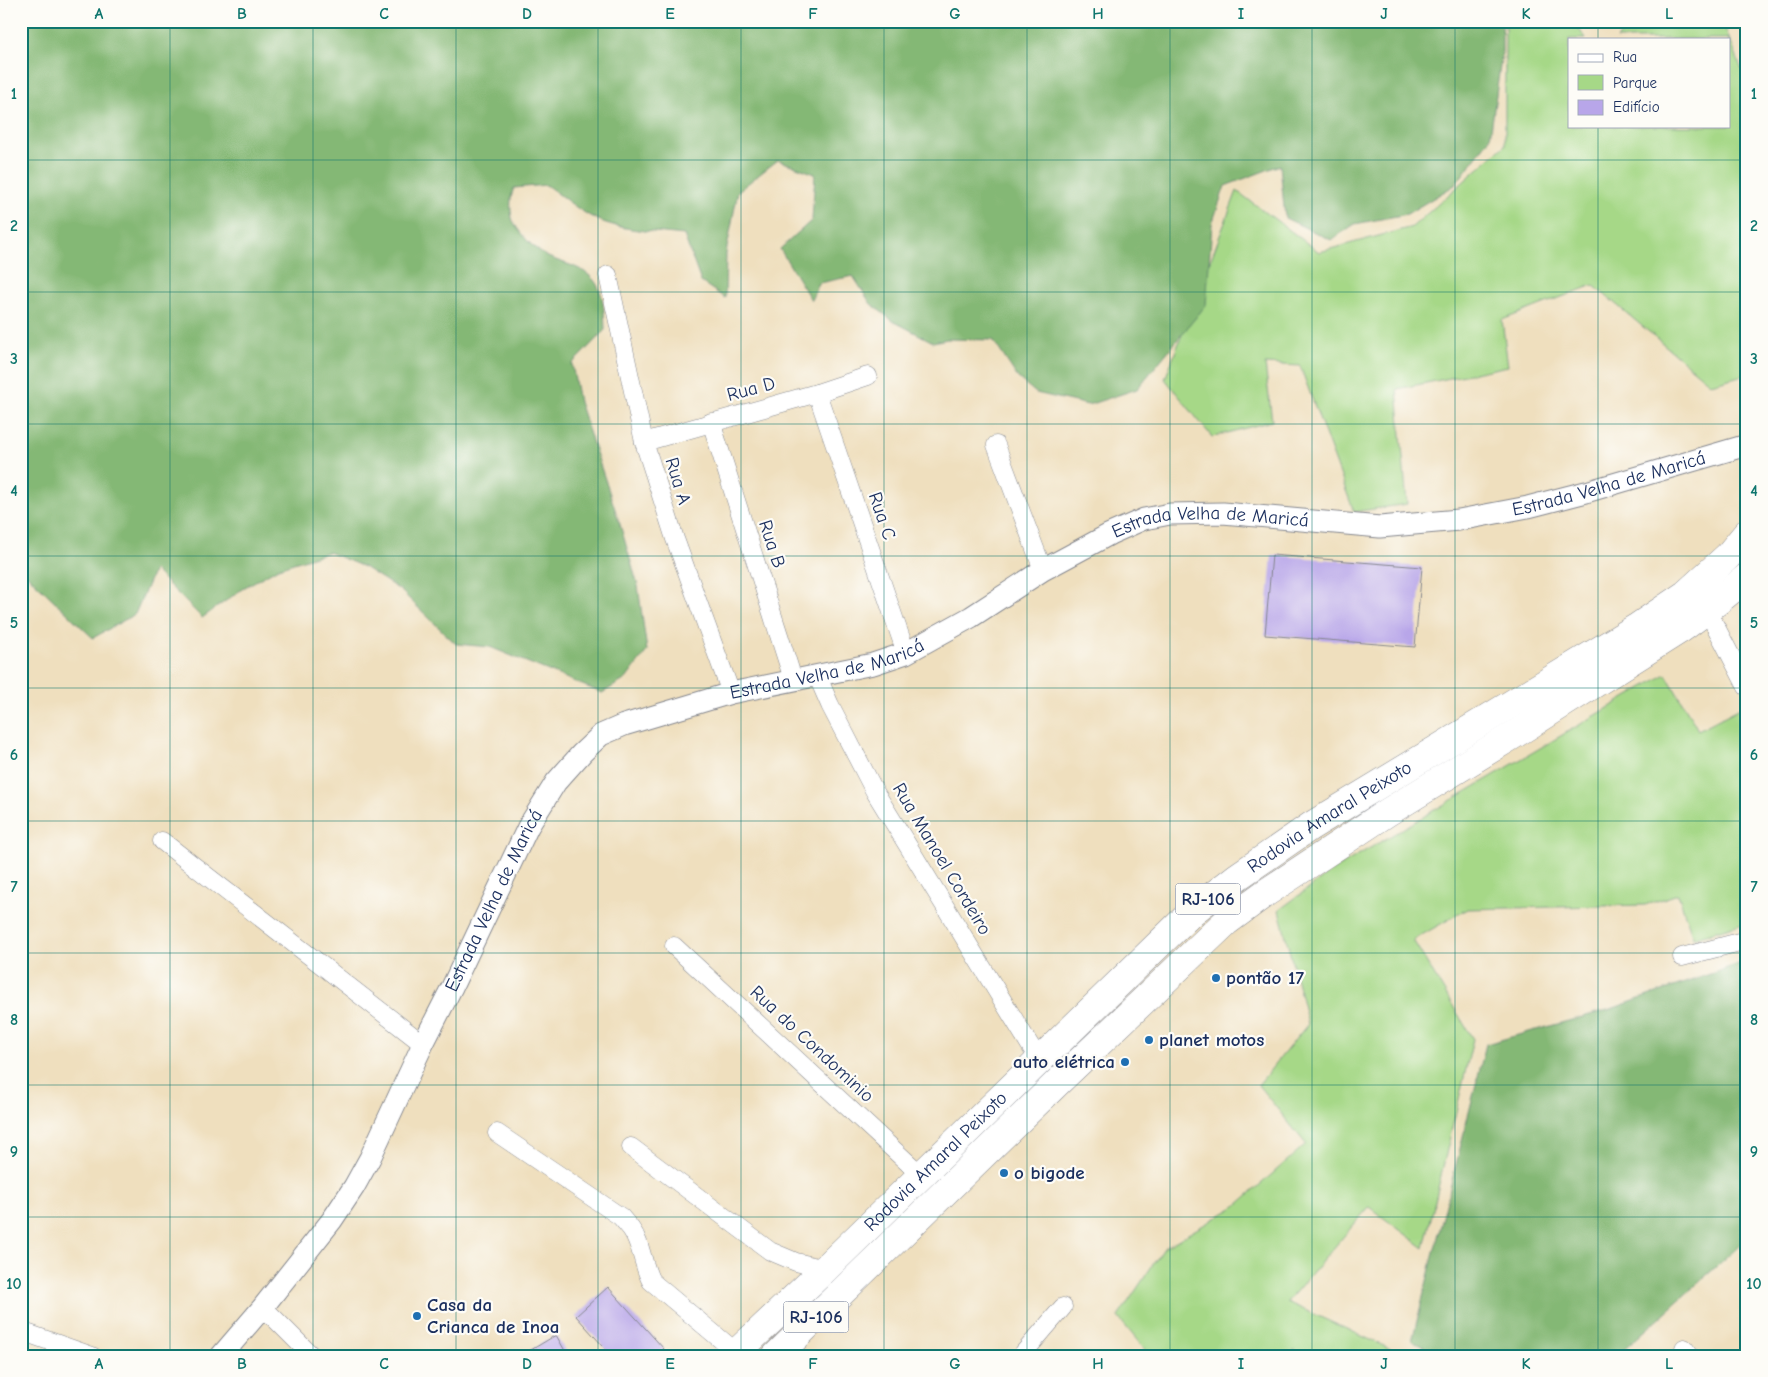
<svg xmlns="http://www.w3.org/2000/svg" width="1768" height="1377" font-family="'Comic Neue',sans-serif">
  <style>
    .green { fill: #a6d887; stroke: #608472 }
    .forest { fill: #84b874; stroke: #507469 }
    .building { fill: #b8a6e9 }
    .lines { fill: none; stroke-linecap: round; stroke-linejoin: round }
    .minor-casing { stroke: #85878e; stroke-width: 19 }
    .tertiary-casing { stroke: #85878e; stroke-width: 23 }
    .trunk-casing { stroke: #85878e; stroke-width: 29 }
    .minor { stroke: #fff; stroke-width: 18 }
    .tertiary { stroke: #fff; stroke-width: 21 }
    .trunk { stroke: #fff; stroke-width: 28 }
    .grid { fill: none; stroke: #0f766e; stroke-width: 1; stroke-opacity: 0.55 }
    .poi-dot { fill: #1f6fb2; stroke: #fdfcf7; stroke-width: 2 }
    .labels { text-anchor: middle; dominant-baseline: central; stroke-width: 4.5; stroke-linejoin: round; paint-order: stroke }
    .shield { fill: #fdfcf7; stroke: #5f6c8c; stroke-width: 1 }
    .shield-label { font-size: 18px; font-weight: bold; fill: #1b2f5e }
    .street-label { font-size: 19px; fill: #1b2f5e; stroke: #fdfcf7 }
    .poi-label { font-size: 19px; font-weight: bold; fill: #1b2f5e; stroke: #fdfcf7; text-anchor: start }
    .neatline { fill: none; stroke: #0f766e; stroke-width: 2 }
    .grid-label { font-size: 16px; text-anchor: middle; font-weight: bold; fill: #0f766e }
  </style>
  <rect width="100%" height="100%" fill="#fdfcf7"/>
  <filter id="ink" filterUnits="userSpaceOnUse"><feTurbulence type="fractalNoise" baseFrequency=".02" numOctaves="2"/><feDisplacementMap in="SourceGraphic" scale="10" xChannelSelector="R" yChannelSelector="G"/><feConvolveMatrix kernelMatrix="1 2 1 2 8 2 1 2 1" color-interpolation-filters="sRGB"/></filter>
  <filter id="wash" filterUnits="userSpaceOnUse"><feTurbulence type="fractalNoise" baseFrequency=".0096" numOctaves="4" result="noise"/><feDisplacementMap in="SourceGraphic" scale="20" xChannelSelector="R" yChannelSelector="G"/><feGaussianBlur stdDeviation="1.12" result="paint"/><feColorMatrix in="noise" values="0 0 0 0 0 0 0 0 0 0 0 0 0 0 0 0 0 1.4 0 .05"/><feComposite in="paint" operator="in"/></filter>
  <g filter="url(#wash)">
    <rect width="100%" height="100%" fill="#efdfbe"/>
    <g class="green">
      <path d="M1505,21H1573L1586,39H1569V126H1729V39H1616L1638,21H1722L1747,82V374L1711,384L1593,285L1502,320L1508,366L1397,389L1407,504L1354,512L1300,366L1265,364L1272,421L1212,437L1165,379L1237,191L1319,252L1412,227L1505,145Z"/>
      <path d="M1666,674L1698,730L1744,706L1747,713V922L1693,938L1678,894L1645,905L1467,909L1413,940L1473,1039L1424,1248L1369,1207L1287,1302L1406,1356H1298L1295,1350L1288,1356H1150L1118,1317L1164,1248L1236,1206L1306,1144L1258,1085L1308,1024L1279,910L1336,868Z"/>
    </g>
    <g class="forest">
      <path d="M21,21H1502V52L1490,138L1455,185L1407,214L1355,224L1331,240L1285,218L1280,165L1225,186L1212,224L1206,305L1137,389L1088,405L1036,393L1018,378L993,340L947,339L933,342L893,321L871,304L853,276L819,283L811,300L780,249L812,220L815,174L778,160L738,191L726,253L725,298L701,282L684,235C658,232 630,231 606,223C584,216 565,198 546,185L514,188C510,197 510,208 512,218C516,231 536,251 548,257C562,263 579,266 590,276C605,290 604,311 605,330L572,364L579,402L619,521L638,586L647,651L626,679L602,693L490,647L456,644L400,590L364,567L328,552L278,568L245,587L202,618L154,570L135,614L93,638L21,569Z"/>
      <path d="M1747,961V1239L1617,1356H1441L1412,1341L1486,1044L1611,1009Z"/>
    </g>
    <g id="blocks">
      <g class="building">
        <path d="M1272,555L1422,567L1415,647L1265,635Z"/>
        <path d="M608,1287L664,1349L656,1356H612L576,1316Z"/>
        <path d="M556,1335L568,1356H521Z"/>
      </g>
    </g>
  </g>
  <g filter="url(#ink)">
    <use href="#blocks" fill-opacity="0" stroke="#85878e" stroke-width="1"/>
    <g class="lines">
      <defs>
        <g id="minor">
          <path d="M608,275L644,442L675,539L731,693"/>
          <path d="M817,393L906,653"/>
          <path d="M711,422L793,679"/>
          <path d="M644,442L817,393L868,376"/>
          <path d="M996,445L1043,570"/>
          <path d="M1707,610L1747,687"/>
          <path d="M817,675L830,705L875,792L1039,1060"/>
          <path d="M162,841L423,1044"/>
          <path d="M674,946L921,1175"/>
          <path d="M1682,957L1747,940"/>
          <path d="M497,1133L621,1217C624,1221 628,1225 631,1229C642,1244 642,1264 651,1281L737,1353"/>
          <path d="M631,1147L770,1251L796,1262L825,1269"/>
          <path d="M263,1307L312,1356"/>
          <path d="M21,1331L92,1356"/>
          <path d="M1684,1348L1690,1356"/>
          <path d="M1021,1356L1063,1307"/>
        </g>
        <g id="tertiary">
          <path id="s1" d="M221,1356L263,1307L332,1220L354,1187L370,1158L423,1044L452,987L528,827L556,782L582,753L601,735L624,725L731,693L873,664L906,653L971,617L1043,570L1110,534L1144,519L1170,514L1223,513L1380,527L1459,520L1528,507L1586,492L1747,445"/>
        </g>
        <g id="trunk">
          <path id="s2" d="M733,1356L825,1269L1192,912L1237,877L1311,826L1636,628L1686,594L1728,556L1747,533"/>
          <path d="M776,1356L1057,1083L1226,922L1264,894L1388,812L1515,734L1681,629L1707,610L1747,577"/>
        </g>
      </defs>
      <use href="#minor" class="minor-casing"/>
      <use href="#tertiary" class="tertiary-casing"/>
      <use href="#trunk" class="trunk-casing"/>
      <use href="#minor" class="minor"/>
      <use href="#tertiary" class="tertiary"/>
      <use href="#trunk" class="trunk"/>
    </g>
  </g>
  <path class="grid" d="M170,21V1356M313,21V1356M456,21V1356M598,21V1356M741,21V1356M884,21V1356M1027,21V1356M1170,21V1356M1312,21V1356M1455,21V1356M1598,21V39M1598,126V1356M21,160H1747M21,292H1747M21,424H1747M21,556H1747M21,688H1747M21,821H1747M21,953H1747M21,1085H1747M21,1217H1747"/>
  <g class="poi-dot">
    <circle cx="1216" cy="978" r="5"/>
    <circle cx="1149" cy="1040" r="5"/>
    <circle cx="1125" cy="1062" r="5"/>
    <circle cx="1004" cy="1173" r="5"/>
    <circle cx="417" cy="1316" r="5"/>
  </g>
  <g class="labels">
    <g class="shield">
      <rect x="1175.5" y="883.5" width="65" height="31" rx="4"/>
      <rect x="783.5" y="1301.5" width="65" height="31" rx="4"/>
    </g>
    <g class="shield-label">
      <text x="1208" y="899">RJ-106</text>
      <text x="816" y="1317">RJ-106</text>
    </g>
    <g class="street-label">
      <text transform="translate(751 389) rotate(-15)">Rua D</text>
      <text transform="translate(678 481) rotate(73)">Rua A</text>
      <text stroke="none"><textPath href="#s1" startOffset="1794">Estrada Velha de Maricá</textPath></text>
      <text transform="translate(882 516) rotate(71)">Rua C</text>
      <text stroke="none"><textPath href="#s1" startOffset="1389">Estrada Velha de Maricá</textPath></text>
      <text transform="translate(772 544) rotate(72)">Rua B</text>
      <text stroke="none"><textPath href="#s1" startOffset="969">Estrada Velha de Maricá</textPath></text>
      <text stroke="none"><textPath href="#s2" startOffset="806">Rodovia Amaral Peixoto</textPath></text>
      <text transform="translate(942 859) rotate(59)">Rua Manoel Cordeiro</text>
      <text stroke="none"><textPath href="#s1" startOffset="534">Estrada Velha de Maricá</textPath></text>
      <text transform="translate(812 1044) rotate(43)">Rua do Condominio</text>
      <text stroke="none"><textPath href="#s2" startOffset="281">Rodovia Amaral Peixoto</textPath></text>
    </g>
    <g class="poi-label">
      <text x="1226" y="978">pontão 17</text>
      <text x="1159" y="1040">planet motos</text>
      <text x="1115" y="1062" text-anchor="end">auto elétrica</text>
      <text x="1014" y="1173">o bigode</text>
      <text x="427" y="1305">Casa da<tspan x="427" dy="22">Crianca de Inoa</tspan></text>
    </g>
  </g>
  <rect width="1768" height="1377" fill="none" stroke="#fdfcf7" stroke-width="55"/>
  <rect x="1568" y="38" width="162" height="90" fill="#fdfcf7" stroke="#a3aaba"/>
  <rect x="1578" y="54" width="25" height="8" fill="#ffffff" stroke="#a3aaba"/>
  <text x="1613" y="62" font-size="15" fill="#1b2f5e">Rua</text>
  <rect x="1578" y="75" width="25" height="15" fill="#a6d887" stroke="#a3aaba"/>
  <text x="1613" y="88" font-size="15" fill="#1b2f5e">Parque</text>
  <rect x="1578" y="100" width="25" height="15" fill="#b8a6e9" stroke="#a3aaba"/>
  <text x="1613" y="112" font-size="15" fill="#1b2f5e">Edifício</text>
  <rect x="28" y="28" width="1712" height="1322" class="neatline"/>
  <g class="grid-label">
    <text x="99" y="19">A</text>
    <text x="242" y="19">B</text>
    <text x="384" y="19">C</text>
    <text x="527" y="19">D</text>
    <text x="670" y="19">E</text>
    <text x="813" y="19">F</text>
    <text x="955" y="19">G</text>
    <text x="1098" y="19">H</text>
    <text x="1241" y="19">I</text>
    <text x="1384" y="19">J</text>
    <text x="1526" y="19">K</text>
    <text x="1669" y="19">L</text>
    <text x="14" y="99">1</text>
    <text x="1754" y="99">1</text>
    <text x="14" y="231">2</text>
    <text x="1754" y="231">2</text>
    <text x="14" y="364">3</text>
    <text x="1754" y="364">3</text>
    <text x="14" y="496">4</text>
    <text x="1754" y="496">4</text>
    <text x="14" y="628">5</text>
    <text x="1754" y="628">5</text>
    <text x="14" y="760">6</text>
    <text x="1754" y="760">6</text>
    <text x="14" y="892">7</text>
    <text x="1754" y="892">7</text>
    <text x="14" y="1025">8</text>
    <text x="1754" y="1025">8</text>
    <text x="14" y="1157">9</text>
    <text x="1754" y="1157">9</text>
    <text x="14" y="1289">10</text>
    <text x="1754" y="1289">10</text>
    <text x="99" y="1369">A</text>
    <text x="242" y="1369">B</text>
    <text x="384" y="1369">C</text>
    <text x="527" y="1369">D</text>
    <text x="670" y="1369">E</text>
    <text x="813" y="1369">F</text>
    <text x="955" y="1369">G</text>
    <text x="1098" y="1369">H</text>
    <text x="1241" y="1369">I</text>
    <text x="1384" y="1369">J</text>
    <text x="1526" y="1369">K</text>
    <text x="1669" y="1369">L</text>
  </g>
</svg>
